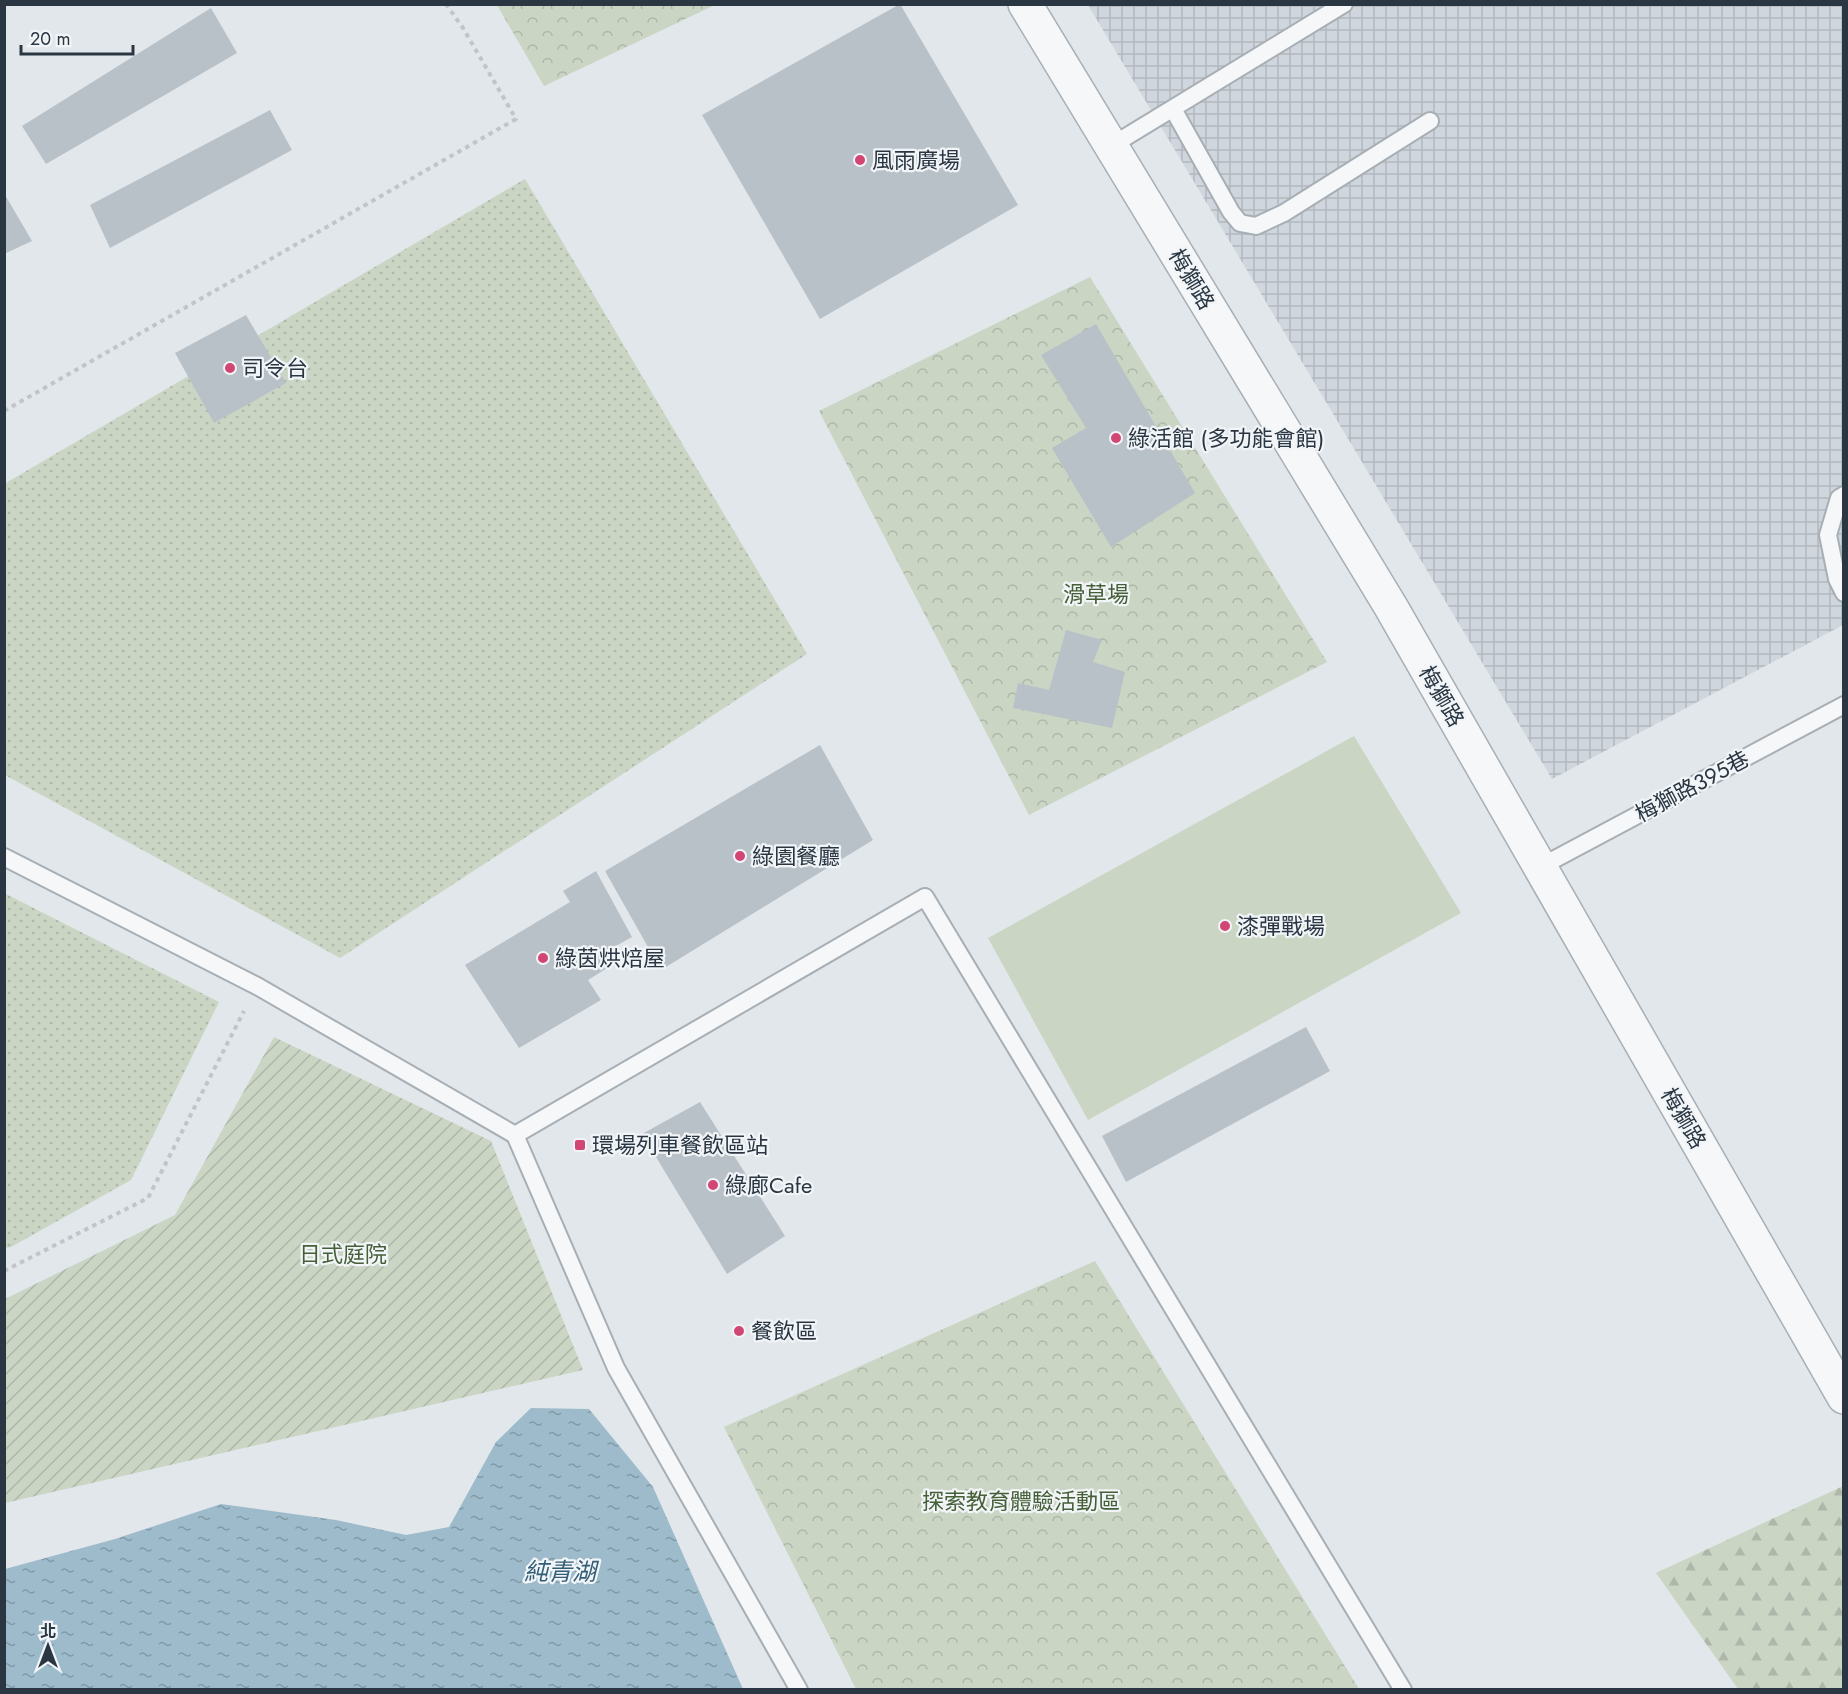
<svg xmlns="http://www.w3.org/2000/svg" width="1848" height="1694" font-family="Jost,'Noto Sans TC',sans-serif">
  <style>
    .industrial { fill: url(#industrial-grid) }
    .grass { fill: url(#grass-dots) }
    .forest { fill: url(#forest-firs) }
    .park { fill: url(#park-crowns) }
    .garden { fill: url(#garden-furrows) }
    .pitch { fill: #cbd5c3 }
    .water { fill: url(#water-ripples) }
    .building { fill: #b9c1c8 }
    .lines { fill: none; stroke-linecap: round; stroke-linejoin: round }
    .service-casing { stroke: #a7afb5; stroke-width: 20 }
    .minor-casing { stroke: #a7afb5; stroke-width: 36 }
    .path { stroke: #c0c5ca; stroke-width: 4; stroke-dasharray: 4.5 4.5; stroke-linecap: butt }
    .service { stroke: #f5f7f9; stroke-width: 16 }
    .minor { stroke: #f5f7f9; stroke-width: 33 }
    .poi-dot { fill: #d14672; stroke: #f2f5f8; stroke-width: 2 }
    .labels { text-anchor: middle; dominant-baseline: central; stroke-width: 4.5; stroke-linejoin: round; paint-order: stroke }
    .poi-label { font-size: 22px; fill: #2a3743; stroke: #f2f5f8; text-anchor: start }
    .street-label { font-size: 22px; fill: #2a3743; stroke: #f2f5f8 }
    .park-label { font-size: 22px; fill: #455f37; stroke: #f2f5f8 }
    .water-label { font-size: 24px; font-style: italic; fill: #335e78; stroke: #f2f5f8 }
  </style>
  <defs>
    <pattern id="industrial-grid" width="8" height="8" patternUnits="userSpaceOnUse" patternTransform="scale(1.5)"><rect width="8" height="8" fill="#d0d6dd"/><path d="M0 4h8M4 0v8" fill="none" stroke="#b3b8bf"/></pattern>
    <pattern id="grass-dots" width="8" height="8" patternUnits="userSpaceOnUse" patternTransform="scale(1.5)"><rect width="8" height="8" fill="#cbd5c3"/><path d="M2 2h.1M6 6h.1" fill="none" stroke="#aeb7a9" stroke-width="1.8" stroke-linecap="round"/></pattern>
    <pattern id="forest-firs" width="22" height="20" patternUnits="userSpaceOnUse" patternTransform="scale(1.5)"><rect width="22" height="20" fill="#cbd5c3"/><path d="M5 1l3.5 6h-7zM16 11l3.5 6h-7z" fill="#aeb7a9"/></pattern>
    <pattern id="park-crowns" width="20" height="18" patternUnits="userSpaceOnUse" patternTransform="scale(1.5)"><rect width="20" height="18" fill="#cbd5c3"/><path d="M2 6a3 3 0 1 1 6 0M12 15a3 3 0 1 1 6 0" fill="none" stroke="#aeb7a9"/></pattern>
    <pattern id="garden-furrows" width="10" height="10" patternUnits="userSpaceOnUse" patternTransform="scale(1.5)"><rect width="10" height="10" fill="#cbd5c3"/><path d="M-1 1l2-2M0 10L10 0M9 11l2-2" fill="none" stroke="#aeb7a9"/></pattern>
    <pattern id="water-ripples" width="26" height="14" patternUnits="userSpaceOnUse" patternTransform="scale(1.5)"><rect width="26" height="14" fill="#9dbbcb"/><path d="M2 4q2-2 4 0t4 0M15 11q2-2 4 0t4 0" fill="none" stroke="#8099a6"/></pattern>
  </defs>
  <rect width="100%" height="100%" fill="#e2e7eb"/>
  <path class="industrial" d="M1088,5H1843V625L1552,779Z"/>
  <g class="grass">
    <path d="M525,179L807,654L340,958L5,775L4,484Z"/>
    <path d="M4,893L219,1002L131,1180L11,1247L5,1248Z"/>
  </g>
  <path class="forest" d="M1843,1486V1689H1738L1656,1573Z"/>
  <g class="park">
    <path d="M497,5H715L544,86Z"/>
    <path d="M1090,277L1327,662L1029,815L819,411Z"/>
    <path d="M1095,1261L1359,1689H856L724,1427Z"/>
  </g>
  <path class="garden" d="M274,1037L491,1141L583,1370L5,1503V1299L175,1215Z"/>
  <path class="pitch" d="M1354,736L1461,913L1088,1120L988,938Z"/>
  <path class="water" d="M531,1408L589,1409L653,1487L743,1689H5V1569L115,1539L221,1504L336,1520L406,1535L449,1527L496,1442Z"/>
  <g class="building">
    <path d="M900,4L1018,205L820,319L702,115Z"/>
    <path d="M211,8L237,53L46,164L22,126Z"/>
    <path d="M270,110L292,150L110,248L90,205Z"/>
    <path d="M4,193L32,241L4,254Z"/>
    <path d="M246,315L286,383L214,423L175,353Z"/>
    <path d="M1096,324L1195,493L1111,547L1052,448L1086,428L1041,355Z"/>
    <path d="M1066,630L1102,640L1093,662L1125,672L1112,728L1013,708L1018,683L1049,690Z"/>
    <path d="M820,745L873,840L661,970L605,871Z"/>
    <path d="M596,871L632,937L605,952L612,965L588,980L601,1000L519,1048L465,965L570,902L563,891Z"/>
    <path d="M1306,1027L1330,1071L1126,1182L1102,1136Z"/>
    <path d="M700,1102L785,1236L727,1274L642,1134Z"/>
  </g>
  <g class="lines">
    <defs>
      <g id="service">
        <path d="M1173,109L1231,212L1240,223L1256,226L1284,213L1430,121"/>
        <path d="M1111,146L1344,4"/>
        <path d="M1844,495L1839,498L1828,535L1837,579L1844,593"/>
        <path d="M4,857L257,986L515,1135L925,897L1403,1690"/>
        <path d="M1540,867L1844,705"/>
        <path d="M515,1135L616,1368L799,1690"/>
      </g>
      <path id="minor" d="M1025,4L1391,607L1844,1397"/>
    </defs>
    <use href="#service" class="service-casing"/>
    <use href="#minor" class="minor-casing"/>
    <g class="path">
      <path d="M4,411L516,119L463,28L446,4"/>
      <path d="M4,1271L148,1198L244,1011"/>
    </g>
    <use href="#service" class="service"/>
    <use href="#minor" class="minor"/>
  </g>
  <g class="poi-dot">
    <circle cx="860" cy="160" r="6"/>
    <circle cx="230" cy="368" r="6"/>
    <circle cx="1116" cy="438" r="6"/>
    <circle cx="740" cy="856" r="6"/>
    <circle cx="1225" cy="926" r="6"/>
    <circle cx="543" cy="958" r="6"/>
    <rect x="574" y="1139" width="12" height="12" rx="3"/>
    <circle cx="713" cy="1185" r="6"/>
    <circle cx="739" cy="1331" r="6"/>
  </g>
  <g class="labels">
    <g class="poi-label">
      <text x="872" y="160">風雨廣場</text>
      <text x="242" y="368">司令台</text>
      <text x="1128" y="438">綠活館 (多功能會館)</text>
      <text x="752" y="856">綠園餐廳</text>
      <text x="1237" y="926">漆彈戰場</text>
      <text x="555" y="958">綠茵烘焙屋</text>
      <text x="592" y="1145">環場列車餐飲區站</text>
      <text x="725" y="1185">綠廊Cafe</text>
      <text x="751" y="1331">餐飲區</text>
    </g>
    <g class="street-label">
      <text transform="translate(1192 279) rotate(59)">梅獅路</text>
      <text transform="translate(1442 696) rotate(60)">梅獅路</text>
      <text transform="translate(1692 786) rotate(-28)">梅獅路395巷</text>
      <text transform="translate(1684 1118) rotate(60)">梅獅路</text>
    </g>
    <g class="park-label">
      <text x="1096" y="594">滑草場</text>
      <text x="343" y="1254">日式庭院</text>
      <text x="1021" y="1501">探索教育體驗活動區</text>
    </g>
    <g class="water-label">
      <text x="560" y="1571">純青湖</text>
    </g>
  </g>
  <rect width="1848" height="1694" fill="none" stroke="#2a3743" stroke-width="12"/>
  <g transform="translate(48 1646)" stroke="#f2f5f8" stroke-width="4.5" paint-order="stroke">
  <path d="M0-4.5L10 22L0 15L-10 22Z" fill="#2a3743"/>
  <text y="-9" font-size="16" font-weight="bold" text-anchor="middle" fill="#2a3743">北</text>
  </g>
  <path d="M21 45v9h112v-9" fill="none" stroke="#2a3743" stroke-width="3"/>
  <text x="30" y="45" font-size="18" fill="#2a3743" stroke="#f2f5f8" stroke-width="4.5" paint-order="stroke">20 m</text>
</svg>
